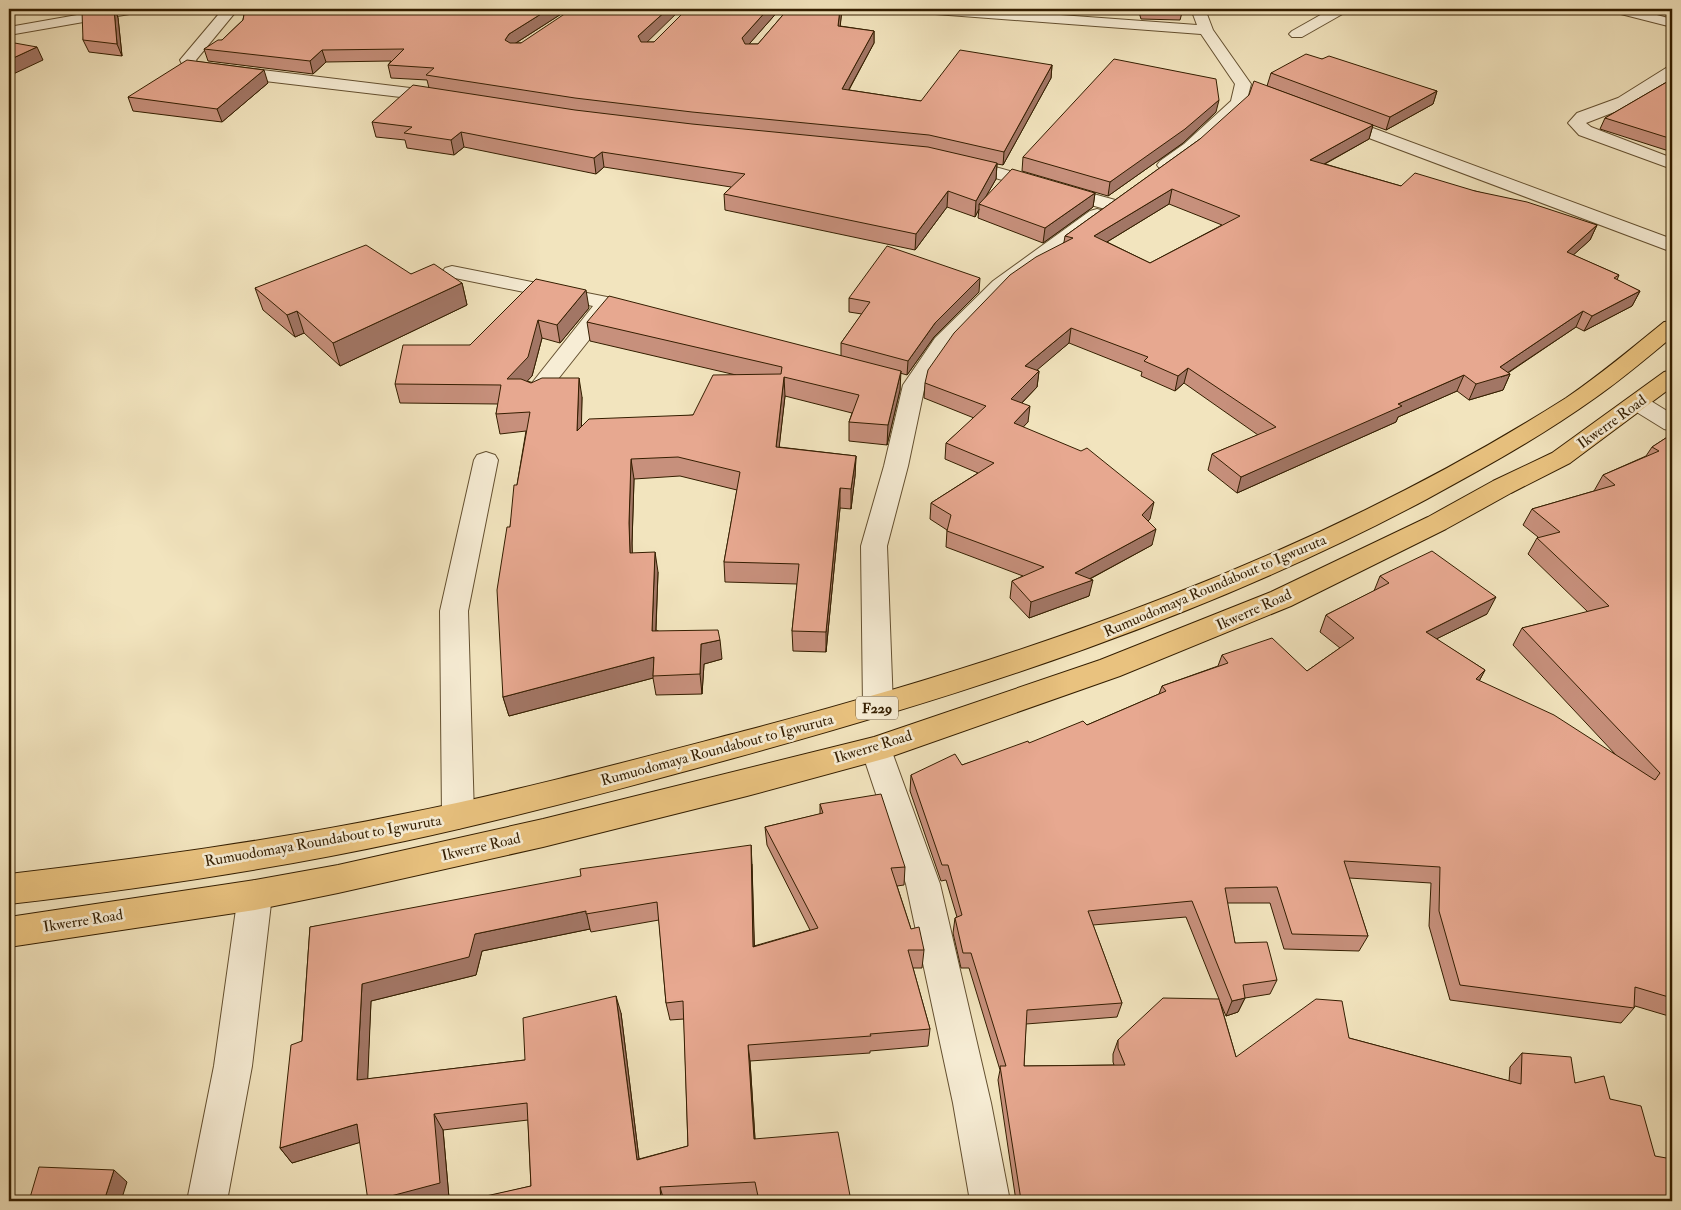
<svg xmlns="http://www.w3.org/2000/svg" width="1681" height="1210" font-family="'IM FELL Double Pica',serif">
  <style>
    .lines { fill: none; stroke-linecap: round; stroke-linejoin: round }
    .minor-casing { stroke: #645030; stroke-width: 2 }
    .primary-casing { stroke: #341e00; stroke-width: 2 }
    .minor { fill: #f7edd5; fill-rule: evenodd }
    .primary { fill: #e9c27f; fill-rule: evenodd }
    .wall { fill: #c7907c; stroke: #341e00; fill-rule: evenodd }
    .shaded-wall { fill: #a27665; stroke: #341e00 }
    .building { fill: #e7a890; stroke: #341e00; fill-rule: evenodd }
    .labels { text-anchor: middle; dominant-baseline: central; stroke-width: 5; stroke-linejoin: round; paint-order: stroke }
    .shield { fill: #f7edd5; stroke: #6e5c40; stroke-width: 1 }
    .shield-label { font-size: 14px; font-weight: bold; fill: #341e00 }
    .street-label { font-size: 15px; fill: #341e00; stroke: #f7edd5 }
  </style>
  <rect width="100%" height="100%" fill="#f2e4be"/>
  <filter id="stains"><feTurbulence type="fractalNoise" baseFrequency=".004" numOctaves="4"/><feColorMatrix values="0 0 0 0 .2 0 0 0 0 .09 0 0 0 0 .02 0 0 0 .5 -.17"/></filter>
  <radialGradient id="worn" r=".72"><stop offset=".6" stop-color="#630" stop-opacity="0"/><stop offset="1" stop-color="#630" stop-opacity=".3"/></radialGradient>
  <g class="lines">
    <defs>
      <g id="minor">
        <path d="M111,9H142L140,12L135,13L9,35V27Z"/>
        <path d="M223,9H238L196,60L197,62L443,92L449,94L451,97L449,100L443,102L198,73L184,68L180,60Z"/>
        <path d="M915,9H978L1197,25L1191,9H1205L1213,30L1251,84L1245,107L1196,152L1172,169L1166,170L1160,169L1157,165L1160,161L1184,144L1231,101L1235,84L1201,34L922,13L917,12Z"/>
        <path d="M1331,9H1348L1346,12L1302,37H1292L1289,34L1292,31Z"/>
        <path d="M1611,9H1634L1672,19V27L1613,12Z"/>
        <path d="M1672,66V78L1630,106L1586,123L1591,127L1672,158V169L1579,135L1568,123L1577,113L1618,98L1666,68Z"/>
        <path d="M1335,114L1672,239V252L1329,123L1327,119L1329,115Z"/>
        <path d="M959,157L1119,201L1121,205L1119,209L1112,211L953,166L950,162L953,158Z"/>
        <path d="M1097,209L1104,211L1106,215L1104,219L1007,289L951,347L925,385L908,466L887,546L893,707L889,715L878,718L867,715L863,707L861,546L884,466L903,385L935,338L993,281L1090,211Z"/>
        <path d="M452,266L607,297L647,308L651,312L647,316L640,318L612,311L543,398L535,400L527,398L524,393L593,306L445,276L442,272L445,268Z"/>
        <path d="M1638,396L1646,398L1672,414V431L1664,429L1630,408L1626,403L1630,398Z"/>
        <path d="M486,452L495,455L498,460L468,611L474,816L469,825L458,829L447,825L442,816L440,611L474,460L477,455Z"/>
        <path d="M876,737L887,740L891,749L940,884L991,1103L1010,1201H970L953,1103L906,884L861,749L865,740Z"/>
        <path d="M255,880L267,885L272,895L252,1066L227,1201H187L214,1066L238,895L243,885Z"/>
      </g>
      <g id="primary">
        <path d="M1672,321V337C1647,358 1622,379 1595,398C1542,436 1484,468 1427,499C1208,616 972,693 734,758C625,788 516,817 405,841C275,869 141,889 9,904V874C141,858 273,841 403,814C519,791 633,760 748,730C1033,655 1316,557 1566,398C1600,375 1632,348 1664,322Z"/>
        <path d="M1672,370V387L1570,463L1511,493L1446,529L1291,606L1120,676L887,758L747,796L543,847L338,893L255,910L9,947V917L255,880L338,865L543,819L874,737L1100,660L1271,592L1428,517L1493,481L1552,453L1664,372Z"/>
      </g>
    </defs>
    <use href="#minor" class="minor-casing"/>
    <use href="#primary" class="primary-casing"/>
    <use href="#minor" class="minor"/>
    <use href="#primary" class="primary"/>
  </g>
  <g class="wall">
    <path d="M26,9H58L52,12Z"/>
    <path d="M85,9H115L118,18L122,56L89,52L83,40L86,10Z"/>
    <path d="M245,9H380V12L569,9L516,43L654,42L687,9H780L749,44H758L788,9H842L840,26L874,31V43L849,90L921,101L1052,65L1051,78L1003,165L997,164L996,179L985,198L1095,193L1093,207L1043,243L978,218L979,209L975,217L947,207L915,250L725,210L724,194L731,187L604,167L596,174L464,147L454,155L407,148L405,140L376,137L372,122L429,88L427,80L391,78L388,65L391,61L326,62L313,74L208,61L204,49L222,40L243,20Z"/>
    <path d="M986,9H1046L1045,12Z"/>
    <path d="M1138,9H1183L1180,20L1141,19Z"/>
    <path d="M1322,59L1437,91L1433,104L1386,130L1267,86L1271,73Z"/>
    <path d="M1672,79V152L1600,129L1605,118Z"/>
    <path d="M268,83L222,122L133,111L128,97Z"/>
    <path d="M1216,112L1183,143L1108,196L1022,171L1023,157Z"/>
    <path d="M1373,125L1369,139L1325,164L1401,186L1475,191L1597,225L1590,240L1573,255L1619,275L1617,280L1640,291L1632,306L1584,331L1576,327L1508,373L1510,374L1503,390L1469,400L1457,391L1398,417L1396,422L1237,493L1208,470L1212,454L1258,435L1184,383L1175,391L1141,376L1142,372L1069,343L1036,370L1039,371L1037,387L1022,403L1028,422L1023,427L1150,519L1148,521L1152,545L1090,579L1089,596L1029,618L1010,598L1012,581L1023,576L946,547L947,530L930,519L931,503L978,473L945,459L946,443L974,418L924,398L925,383L1064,242L1065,236L1200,139ZM1169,204L1222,225L1150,263L1107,242Z"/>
    <path d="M411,274L462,283L467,305L340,366L304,333L295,337L263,310L255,288Z"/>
    <path d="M536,279L589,308L560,343L542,338L532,376L527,381L582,397L581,427L693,415L736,375L590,341L587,322L841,356V343L862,314L849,312V298L979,292L934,337L907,375L900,373V390L887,445L849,441V422L852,413L785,396L779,447L856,456L855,476L851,509L840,508L826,652L793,651L792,631L797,584L725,582L724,562L737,490L680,476L634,479L632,543V553L658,572L656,630L722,659L704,664L702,694L656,695L653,678L509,716L503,697L510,527L526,431L500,434L496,414L498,404L400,403L395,384L470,345Z"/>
    <path d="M1672,434V1017L1635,1006L1634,1008L1621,1023L1450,1000L1429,926L1431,883L1349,878L1368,936L1359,951L1284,949L1270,903H1227L1235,943L1277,980L1270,994L1245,998L1238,1012L1226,1016L1220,1002L1236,1057L1349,1038L1509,1081L1510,1067L1522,1053L1575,1083L1610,1099L1655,1156L1672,1201H1016L998,1080L1000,1070L969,968H961L953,933L955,918L957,917L946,880L941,881L910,791L911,775L962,765L1087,725L1159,694L1162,686L1218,666L1222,655L1307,671L1340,648L1320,632L1326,615L1374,591L1380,576L1487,614L1436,639L1485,670L1479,681L1616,755L1513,645L1522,628L1588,612L1528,554L1537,538L1538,537L1523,525L1532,509L1594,491L1603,475L1646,456L1652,447ZM1186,917L1219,999L1118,1040L1113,1054V1062L1114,1065L1024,1066L1026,1024L1117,1017L1122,1003L1093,925Z"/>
    <path d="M820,804L905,867L904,885L897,886L911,929L924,950L922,968H913L930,1029L928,1046L870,1051V1053L750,1061L755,1139L851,1201H758L757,1197L679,1201H468L531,1186L528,1120L443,1130L449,1198L360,1142L292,1163L280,1148L302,1041L310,927L752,864L754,946L810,930L767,845L765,827L820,814ZM659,920L666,1003L670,1020L684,1019L688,1146L639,1159L621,1013L525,1060L367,1079L371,1001L476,975L482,951L590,929L591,932Z"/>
  </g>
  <g class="shaded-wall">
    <path d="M50,9H58L52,12Z"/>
    <path d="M114,9H115L118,18L122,56L117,44Z"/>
    <path d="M378,9H380L381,27L378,15Z"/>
    <path d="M549,9H569L511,46L505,40L509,34Z"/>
    <path d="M668,9H681L640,49L638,36Z"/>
    <path d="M768,9H780L743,51L742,38Z"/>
    <path d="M840,9H842L839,38L838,26Z"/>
    <path d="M874,31V43L842,102V89Z"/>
    <path d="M37,47L43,60L9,76V60Z"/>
    <path d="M322,50L326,62L313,74L310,61Z"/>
    <path d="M1052,65L1051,78L1003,165L1004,152Z"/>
    <path d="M264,70L268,83L222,122L217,109Z"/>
    <path d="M1437,91L1433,104L1386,130L1390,117Z"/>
    <path d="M1219,100L1216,112L1183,143L1108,196L1110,182Z"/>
    <path d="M1373,125L1369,139L1306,174L1310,160Z"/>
    <path d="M461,132L464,147L454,155L451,140Z"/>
    <path d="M602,152L604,167L596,174L594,158Z"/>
    <path d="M997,163L996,179L981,205L979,204V209L975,217L976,201Z"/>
    <path d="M1172,189L1169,204L1092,251L1094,236Z"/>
    <path d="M948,191L947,207L915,250L916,234Z"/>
    <path d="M1095,193L1093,207L1043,243L1045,228Z"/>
    <path d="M1597,225L1590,240L1560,267L1567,252Z"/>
    <path d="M980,278L979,292L934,337L907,375L908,361L935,323Z"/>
    <path d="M462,283L467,305L340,366L333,343Z"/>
    <path d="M586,290L589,308L560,343L557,325Z"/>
    <path d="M1640,291L1632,306L1584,331L1592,316Z"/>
    <path d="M297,311L304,333L295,337L287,315Z"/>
    <path d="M1583,311L1576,327L1501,377L1510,374L1503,390L1469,400L1476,384L1500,367Z"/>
    <path d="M538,320L542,338L532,376L512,398L507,379Z"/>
    <path d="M1071,328L1069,343L1023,382L1025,366Z"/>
    <path d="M1188,368L1184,383L1175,391L1178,376Z"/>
    <path d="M901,371L900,390L887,445L888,425Z"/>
    <path d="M1039,371L1037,387L1010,415L1011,399Z"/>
    <path d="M1464,375L1457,391L1398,417L1396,422L1237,493L1241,477L1398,404Z"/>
    <path d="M784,377L785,396L777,466L776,447Z"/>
    <path d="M579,378L582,397L581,450L577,431Z"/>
    <path d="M1030,406L1028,422L1012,439L1014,423Z"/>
    <path d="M856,456L855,476L851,509V489Z"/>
    <path d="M631,459L634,479L632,543L633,573L630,553L629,523Z"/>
    <path d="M840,488V508L826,652V632Z"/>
    <path d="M1154,502L1150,519L1138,532L1142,515Z"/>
    <path d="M1156,529L1152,545L1080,584L1093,580L1089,596L1029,618L1031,602L1075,573Z"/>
    <path d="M655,552L658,572L655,650L652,631Z"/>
    <path d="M1496,597L1487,614L1418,648L1426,632Z"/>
    <path d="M720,640L722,659L704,664L702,694L700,674L701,644Z"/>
    <path d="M654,657L653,678L509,716L503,697Z"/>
    <path d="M1485,670L1476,687V679Z"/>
    <path d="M751,845L752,864L755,964L753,947Z"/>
    <path d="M586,911L590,929L482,951L476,975L371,1001L367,1097L357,1080L362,984L475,934Z"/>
    <path d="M616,996L621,1013L641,1175L637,1160Z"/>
    <path d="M1245,998L1238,1012L1226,1016L1232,1001Z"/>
    <path d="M748,1045L750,1061L756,1155L754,1139Z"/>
    <path d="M434,1114L443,1130L449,1198L438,1201H372Z"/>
    <path d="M357,1124L368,1140L292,1163L280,1148Z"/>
    <path d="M114,1170L127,1182L121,1201H104Z"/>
    <path d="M660,1187L664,1201H661Z"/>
  </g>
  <g class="building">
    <path d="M95,9H114L117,44L83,40L82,11Z"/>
    <path d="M245,9H378V15L382,9H549L509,34L505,40L510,43H521L572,9H668L638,36L641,42H654L687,9H768L742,38L745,44H758L788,9H840L838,26L874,31L842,89L921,101L960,50L1052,65L1004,152L929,135L692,112L575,98L426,75L434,68L388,65L404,49L322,50L310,61L204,49L218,40H222L243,20Z"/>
    <path d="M9,42L37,47L9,60Z"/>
    <path d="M1306,54L1322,59L1329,56L1437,91L1390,117L1271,73Z"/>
    <path d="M1114,59L1216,79L1219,100L1185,129L1110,182L1023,157Z"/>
    <path d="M187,60L264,70L217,109L128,97Z"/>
    <path d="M1672,79V139L1605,118Z"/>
    <path d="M1254,81L1373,125L1310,160L1401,186L1415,173L1475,191L1527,202L1597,225L1567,252L1619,275L1614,278L1640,291L1592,316L1583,311L1500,367L1510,374L1476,384L1464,375L1398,404L1402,406L1241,477L1212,454L1276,427L1188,368L1178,376L1144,361L1148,357L1071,328L1025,366L1039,371L1011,399L1030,406L1014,423L1081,451L1087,448L1154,502L1142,515L1156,529L1075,573L1093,580L1031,602L1012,581L1044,567L947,531L951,515L931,503L994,463L946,443L986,406L925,383L928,370L954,333L1010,275L1036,257L1073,238L1065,236L1200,139L1249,95ZM1172,189L1240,216L1150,263L1094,236Z"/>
    <path d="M413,85L575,110L692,124L928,147L997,163L976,201L948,191L916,234L724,194L745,174L602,152L594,158L461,132L451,140L404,133L412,127L372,122Z"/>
    <path d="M1012,169L1095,193L1045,228L979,204Z"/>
    <path d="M366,245L411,274L434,264L462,283L333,343L297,311L287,315L255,288Z"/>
    <path d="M887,246L980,278L935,323L908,361L841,343L870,302L849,298Z"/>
    <path d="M536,279L586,290L557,325L538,320L528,357L507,379H521L531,383L542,378H579L577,431L589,419L693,415L713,375L781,374L782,367L587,322L609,296L901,371L888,425L849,422L859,395L784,377L776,447L856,456L851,489L840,488L826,632L792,631L799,564L724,562L740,472L678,457L631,459L629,523L630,553L655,552L652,631L718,630L720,640L701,644L700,674L653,676L654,657L503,697L497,590L507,527H510L514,485H517L530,412L496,414L501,385L395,384L403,345H470Z"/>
    <path d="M1672,434V998L1635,987L1634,1008L1460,985L1439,911L1440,867L1344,861L1368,936L1292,934L1277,887L1225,888L1235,943L1267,942L1277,980L1243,985L1245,998L1232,1001L1192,901L1088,911L1122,1003L1027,1010L1024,1066L1125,1065L1118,1048V1040L1163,998L1219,999L1236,1057L1316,999L1342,1001L1349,1038L1521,1084L1522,1053L1571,1057L1575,1083L1604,1076L1610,1099L1641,1106L1655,1156L1672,1159V1201H1295L1282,1199L1283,1201H1019V1200H1021L1000,1066H1006L971,953H963L955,918L962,915L948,865H942L911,775L955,754L962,765L1028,741L1029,743L1083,721L1087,725L1166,691L1162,686L1228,663L1222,655L1272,638L1307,671L1354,638L1326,615L1389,583L1380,576L1432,551L1496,597L1426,632L1485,670L1476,679L1554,715L1655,780L1660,773L1522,628L1609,606L1537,538L1560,532L1532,509L1615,485L1603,475L1659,451L1652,447Z"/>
    <path d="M881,794L905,867L891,868L911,929L919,927L924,950H908L930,1029L870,1034L871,1036L748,1045L754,1139L838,1132L851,1201H759L755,1182L660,1187L661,1201H468V1200L531,1186L527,1103L434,1114L440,1183L372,1201H368L357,1124L280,1148L291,1045L302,1041L310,927L581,876L580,869L751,845L753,947L818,928L765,827L823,813L820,804ZM657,902L666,1003L683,1001L688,1146L637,1160L616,996L523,1018L525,1060L357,1080L362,984L469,957L475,934L586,911V914Z"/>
    <path d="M39,1167L114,1170L104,1201H29Z"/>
  </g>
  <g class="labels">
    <rect class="shield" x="856" y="696.5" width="42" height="23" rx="4"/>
    <g class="shield-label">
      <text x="877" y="708">F229</text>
    </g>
    <g class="street-label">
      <text transform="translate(1612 422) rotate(-36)">Ikwerre Road</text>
      <text transform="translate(1215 586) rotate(-23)">Rumuodomaya Roundabout to Igwuruta</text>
      <text transform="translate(1254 610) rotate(-24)">Ikwerre Road</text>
      <text transform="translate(873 747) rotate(-17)">Ikwerre Road</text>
      <text transform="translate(717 750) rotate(-15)">Rumuodomaya Roundabout to Igwuruta</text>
      <text transform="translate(323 841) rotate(-10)">Rumuodomaya Roundabout to Igwuruta</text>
      <text transform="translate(481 847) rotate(-13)">Ikwerre Road</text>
      <text transform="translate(83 921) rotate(-9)">Ikwerre Road</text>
    </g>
  </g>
  <rect width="1681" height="1210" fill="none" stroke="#f2e4be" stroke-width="30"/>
  <rect x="10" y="10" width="1661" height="1190" fill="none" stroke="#341e00" stroke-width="2.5"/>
  <rect x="15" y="15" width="1651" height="1180" fill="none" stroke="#341e00"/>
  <rect width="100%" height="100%" filter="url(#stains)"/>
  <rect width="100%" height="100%" fill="url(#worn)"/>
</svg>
